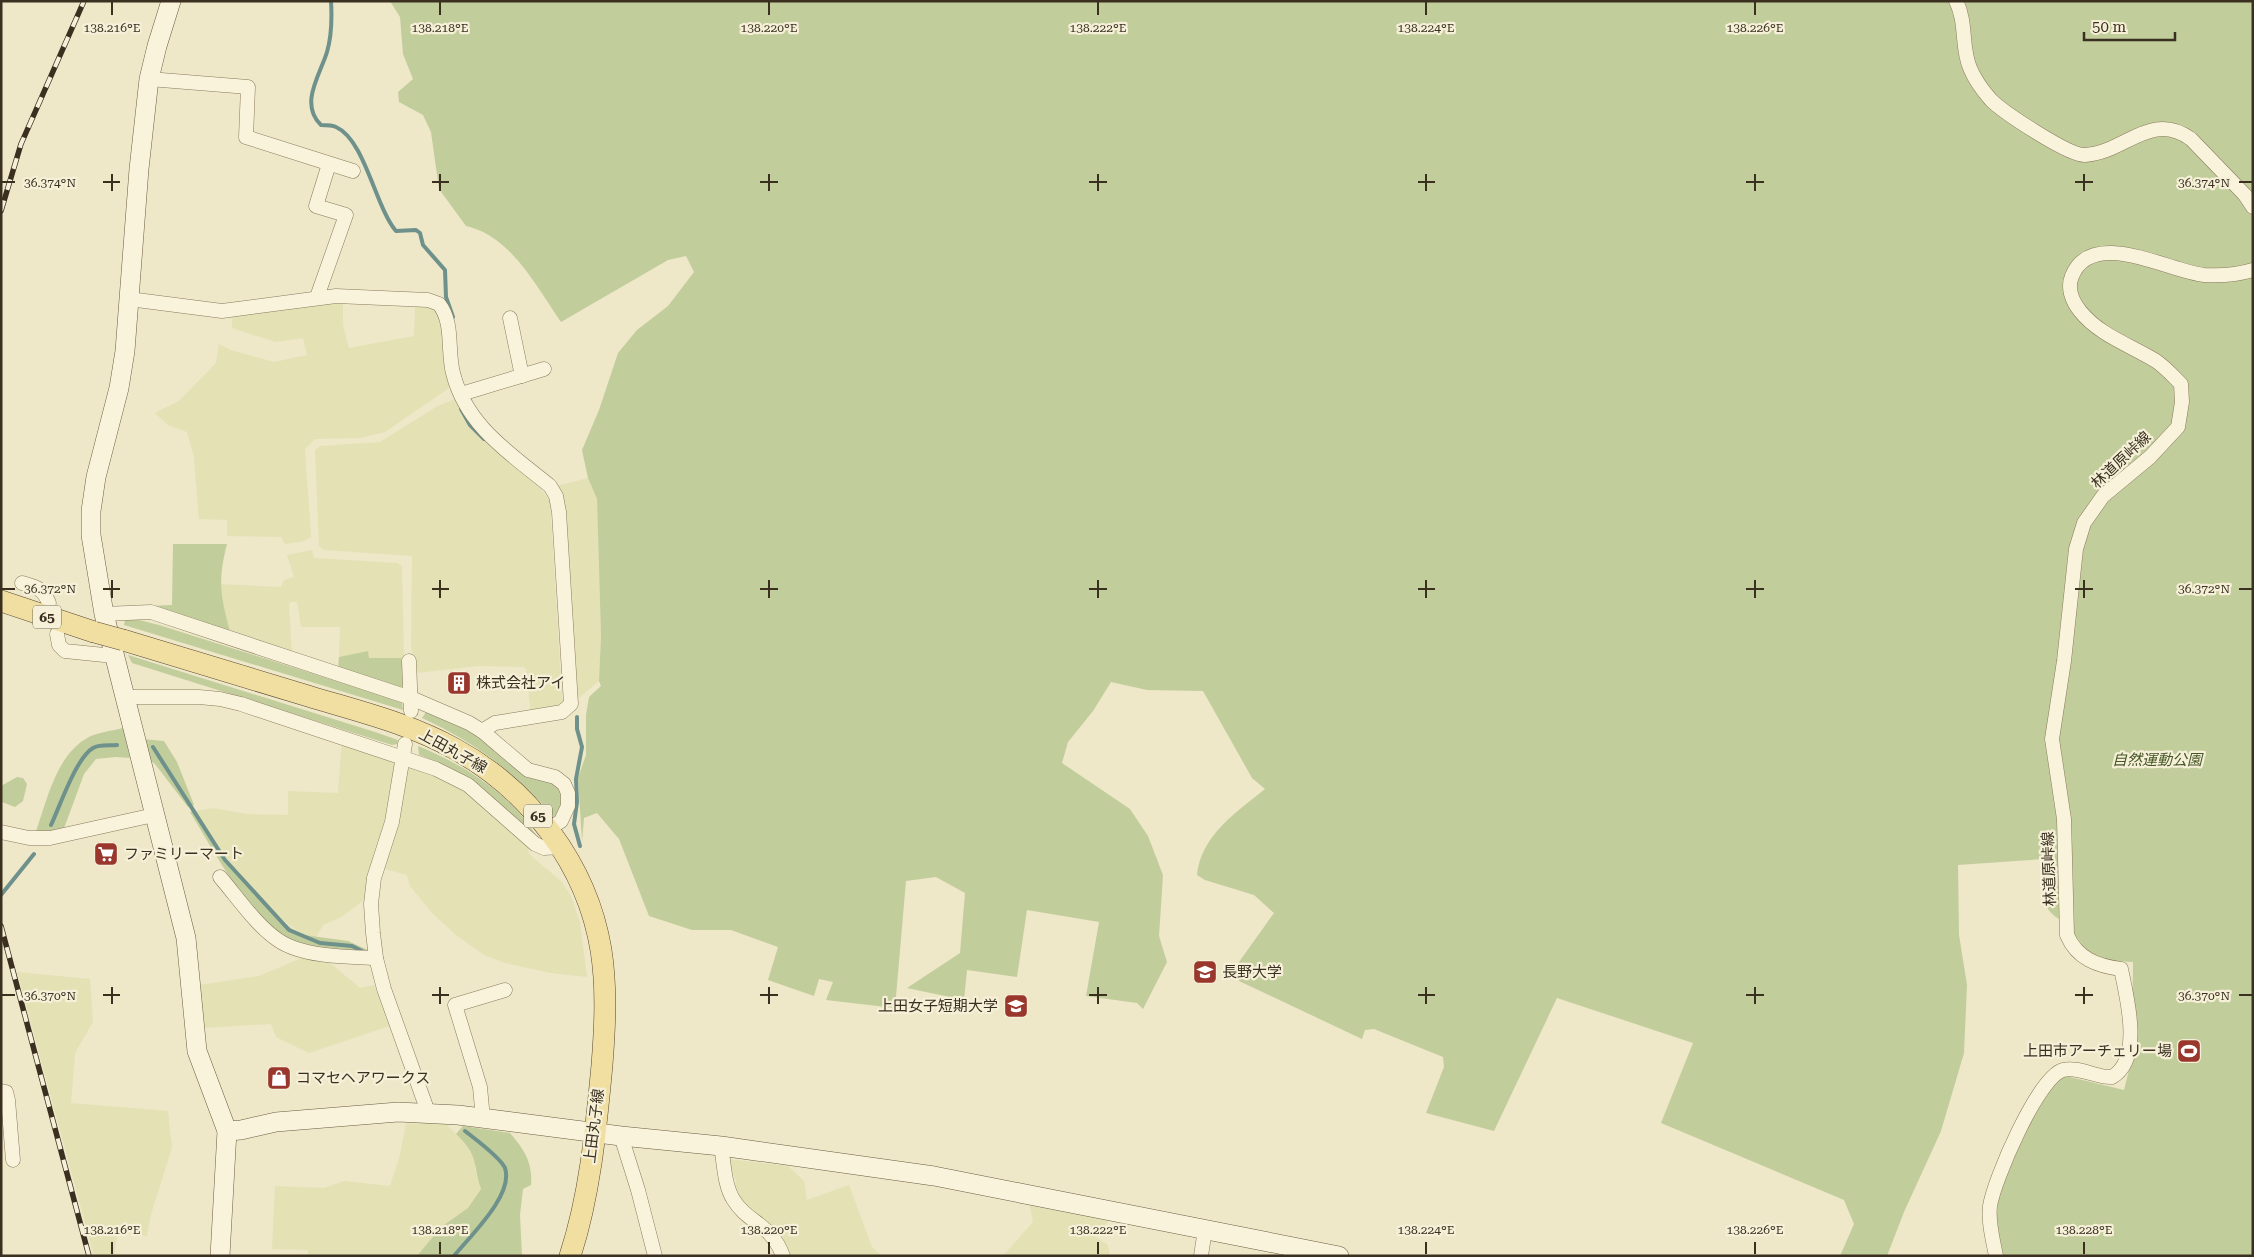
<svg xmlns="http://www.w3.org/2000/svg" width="2254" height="1257" font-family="'Roboto Serif','Noto Sans JP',serif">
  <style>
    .farmland { fill: #e4e1b5 }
    .green { fill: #c2cd9c }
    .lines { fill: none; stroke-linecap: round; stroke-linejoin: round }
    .stream { stroke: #6f918c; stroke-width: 4 }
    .street-casing { stroke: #8a7a5d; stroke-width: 15 }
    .secondary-casing { stroke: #6c5b40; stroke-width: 20 }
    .primary-casing { stroke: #584731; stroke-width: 22 }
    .street { stroke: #f9f3dc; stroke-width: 14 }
    .secondary { stroke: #f9f3dc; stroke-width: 19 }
    .primary { stroke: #f0dfa1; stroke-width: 21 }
    .rail-casing { stroke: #3b3020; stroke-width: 5.5 }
    .rail { stroke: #f6f0d8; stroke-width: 4; stroke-dasharray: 11; stroke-linecap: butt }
    .primary-bridge-casing { stroke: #584731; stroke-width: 22; stroke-linecap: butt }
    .primary-bridge { stroke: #f0dfa1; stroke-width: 21 }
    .ticks { fill: none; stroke: #3b3020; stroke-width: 2 }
    .labels { text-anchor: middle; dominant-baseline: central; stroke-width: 4.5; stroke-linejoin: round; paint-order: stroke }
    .shield { fill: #f6f0d8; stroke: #736a57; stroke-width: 1 }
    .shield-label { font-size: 14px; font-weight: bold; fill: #3b3020 }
    .street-label { font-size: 15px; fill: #3b3020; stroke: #f6f0d8 }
    .poi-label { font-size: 15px; fill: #3b3020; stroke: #f6f0d8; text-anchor: start }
    .park-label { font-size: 15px; font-style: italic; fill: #465727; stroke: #f6f0d8 }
    .ticks-label { font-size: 12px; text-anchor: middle; fill: #3b3020; stroke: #f6f0d8; stroke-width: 4.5; stroke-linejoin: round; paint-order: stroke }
  </style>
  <rect width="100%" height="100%" fill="#eee7c8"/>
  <g class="farmland">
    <path d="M343,301V325L349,348L414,336L415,306H428L439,311L451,383L449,388L385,432L360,438L315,439L305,449L311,537L304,541L285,544L281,537L227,536V520L199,519L194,457L187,432L168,425L155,413L179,401L216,363L219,344L231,350L274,362L307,355L303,338L276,342L232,328V315Z"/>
    <path d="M455,399L470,426L503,457L536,483L550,501L562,698L566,705L531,714L526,669L522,667L479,666L416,673L411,646L412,556L324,550L319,546L315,450L320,446L380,442L436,407Z"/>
    <path d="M588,478L597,499L601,636L599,681L576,700L557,486Z"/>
    <path d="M312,550L314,558L397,563L402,566L404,658H368V652L339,657L340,627H301L297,602H290L289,605L292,654L231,635L220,596V584L281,587L284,580L294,577L287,555Z"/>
    <path d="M342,740L398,761L389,822L367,898L341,917L323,925L316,937L304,935L278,917L226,859L196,811L213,808L247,814L288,815V791L338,793Z"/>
    <path d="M409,762L466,789L527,841L529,854L562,882L571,896L580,922L587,977L551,973L505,963L484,955L456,935L432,913L410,886L407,875L382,868Z"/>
    <path d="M309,955L323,957L360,988L374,985L389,1026L309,1053L276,1037L271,1024L201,1028L199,985L259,976Z"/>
    <path d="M17,972L90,979L93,1022L75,1053L71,1103L168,1111L172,1148L151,1214L147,1236L118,1230L114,1256H94Z"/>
    <path d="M444,1122L469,1147L475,1157V1169L481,1189L468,1208L441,1227L417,1256H308V1250L272,1249L275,1186L324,1188L344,1181L390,1186L400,1155L406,1124Z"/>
    <path d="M728,1159L788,1166L804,1181L807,1200L849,1185L872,1247L882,1256H789L782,1236L737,1197L734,1190L736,1181Z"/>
    <path d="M1029,1202L1111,1217L1096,1237L1108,1245L1110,1256H1003L1033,1222Z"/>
  </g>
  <g class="green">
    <path d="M390,1H2253V1256H2002L1996,1228L1998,1198L2019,1142L2050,1088L2056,1080L2066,1076L2124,1090L2132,1058L2133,962C2105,961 2095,963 2078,939C2074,934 2071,931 2071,925C2033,909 2047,894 2044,859L1958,865L1959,935L1967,985L1964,1053L1941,1131L1904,1212L1887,1256H1840L1854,1224L1844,1200L1661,1123L1693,1043L1557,998L1494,1131L1426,1113L1444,1067L1443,1057L1374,1029L1365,1030L1362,1039L1239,981V962L1274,913L1254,895L1205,880L1197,875C1201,835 1237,812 1265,789L1252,778L1203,691L1147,690L1111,682L1093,711L1068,742L1062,763L1130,809L1148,836L1163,875L1159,936L1167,962L1143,1009L1137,1003L1086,996L1099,922L1027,910L1017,977L967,970L964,1000L907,988L960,953L965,893L936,877L906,881L895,1008L826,1000L833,982L819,979L814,996L768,980L778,947L731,930H692L649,916L619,839L597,813L584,818L582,841L578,778L586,755V715L589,697L601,686L599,681L601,636L597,499L588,478L582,450L599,410L618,353L637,330L668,306L694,272L686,256L668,260L561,322C536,286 511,236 466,226L439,189L431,132L423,115L399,102L398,92L413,79L403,54L400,17Z"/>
    <path d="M173,544H227C217,583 221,597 231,635L147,606L172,605Z"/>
    <path d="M125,620H139L159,625L402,702L403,710L124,625Z"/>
    <path d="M368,651L369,658H404L406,683L400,688L338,669L339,657Z"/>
    <path d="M128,655L375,732L398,740L397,744L392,745L132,663Z"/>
    <path d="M426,712L467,729L556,785C566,798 562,805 556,819C518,775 475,742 422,718Z"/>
    <path d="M123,728L130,758L116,757L96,759L84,774L63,831L35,834C47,801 56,754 89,737C99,732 112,731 123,728Z"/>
    <path d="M142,739L164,741L177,762L194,805L188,807L155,764L147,758Z"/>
    <path d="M418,746C464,765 508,792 536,835L525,830C492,800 462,769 419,755Z"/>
    <path d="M17,777L23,778L27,784L23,801L15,807L2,802L1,786Z"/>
    <path d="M196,811L226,859L278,917L291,928L304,935L348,941L370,951C351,950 328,953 309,949C258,937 216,854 190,812Z"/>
    <path d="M463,1126L510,1133C524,1149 533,1163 531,1185L523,1189L520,1215L522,1256H417L441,1227L468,1208L481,1189C472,1161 479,1156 456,1134Z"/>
  </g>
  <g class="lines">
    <g class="stream">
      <path d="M331,1C332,18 332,35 327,52C320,75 299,104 321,125C326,125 332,125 336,127C365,140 375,206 396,231L416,230L420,233L423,245L445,270L446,297L453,317"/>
      <path d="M461,409L470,425L484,439"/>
      <path d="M577,717V729L582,747L576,779L577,802L574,824L580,846"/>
      <path d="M153,747L225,860L289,930L320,943L352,946L364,952"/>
      <path d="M51,825C60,806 76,758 93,748C100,744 110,746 117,745"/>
      <path d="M1,895L34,854"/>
      <path d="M454,1256C470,1236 514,1195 505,1168C500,1157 475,1139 465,1131"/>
    </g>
    <defs>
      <g id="street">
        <path d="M1956,1C1967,22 1961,48 1970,68C1974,78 1984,92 1991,100C2003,112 2069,156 2085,155C2124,153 2151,110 2191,139L2245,195L2253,207"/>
        <path d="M149,79L248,87L246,137L353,171"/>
        <path d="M317,297L346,215L316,206L329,164"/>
        <path d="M129,299L222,311L336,296L428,300L439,304C454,323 447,350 453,373C466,426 511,454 550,486L556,496L559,512L571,704L562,712L495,723L482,731"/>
        <path d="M510,318L522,376"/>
        <path d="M461,394L544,369"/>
        <path d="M22,583C36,587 43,588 49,603"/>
        <path d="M104,614L151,612L411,698L469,723L482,731L528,770L555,777L564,784L568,793V806L561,821L549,829"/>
        <path d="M57,634L59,645L65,651L114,656"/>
        <path d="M409,661L411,711"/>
        <path d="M124,697H199L220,699L241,704L436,769L468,785L535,844L544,848L560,847"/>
        <path d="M405,744L392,822L374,878L371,904L373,933L376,958L384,989L428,1112"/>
        <path d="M1,832L29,838H50L154,815"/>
        <path d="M220,877C238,898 256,925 278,940C302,957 348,957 376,958"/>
        <path d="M1,1091L6,1092L8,1100L13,1160"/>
        <path d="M483,1119L480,1087L455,1005L505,990"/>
        <path d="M621,1136L638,1190L655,1256"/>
        <path d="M721,1146C724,1162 724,1184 733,1199C747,1223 771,1223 783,1256"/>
        <path d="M1201,1256L1205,1229"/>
        <path d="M1996,1256C1993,1240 1988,1222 1990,1206C1994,1180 2038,1077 2063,1070C2079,1066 2096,1078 2112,1077C2143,1059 2127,998 2121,969C2098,966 2077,959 2067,935L2064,819L2052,739L2064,661L2076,549L2084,523L2103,496L2150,457L2178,427L2182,402L2181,384C2173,376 2165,367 2156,361C2130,345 2099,335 2080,311C2072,301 2067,288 2072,276C2092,227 2168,271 2204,275C2221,276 2237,275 2253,270"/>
      </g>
      <g id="secondary">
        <path d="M171,1L157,46L149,79L139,169L125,351L119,388L96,477L91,511V535L104,614L186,938L197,1051L227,1131L220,1256"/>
        <path d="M227,1131L241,1130L276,1122L398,1112L458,1115L621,1136L721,1146L934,1176L1339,1256"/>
      </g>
      <g id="primary">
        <path d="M1,601L94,632"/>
        <path d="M123,640C184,658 246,677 308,696C357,711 409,723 455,749C530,790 587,865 601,950C607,988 605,1027 602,1065C596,1129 590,1195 570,1256"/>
      </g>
    </defs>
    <use href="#street" class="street-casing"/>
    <use href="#secondary" class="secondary-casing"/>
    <use href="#primary" class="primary-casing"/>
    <use href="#street" class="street"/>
    <use href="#secondary" class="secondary"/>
    <use href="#primary" class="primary"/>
    <defs>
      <g id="rail">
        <path d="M1,211L21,144L84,1"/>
        <path d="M1,926L89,1256"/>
      </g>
    </defs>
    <use href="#rail" class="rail-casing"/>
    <use href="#rail" class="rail"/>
    <defs>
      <path id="primary-bridge" d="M94,632L123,640"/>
    </defs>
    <use href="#primary-bridge" class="primary-bridge-casing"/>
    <use href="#primary-bridge" class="primary-bridge"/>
  </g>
  <path class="ticks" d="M112,2V15M440,2V15M769,2V15M1098,2V15M1426,2V15M1755,2V15M112,174V191M440,174V191M769,174V191M1098,174V191M1426,174V191M1755,174V191M2084,174V191M2,182H15M103,182H120M432,182H449M760,182H778M1089,182H1107M1418,182H1435M1746,182H1764M2075,182H2093M2239,182H2252M112,580V598M440,580V598M769,580V598M1098,580V598M1426,580V598M1755,580V598M2084,580V598M2,589H15M103,589H120M432,589H449M760,589H778M1089,589H1107M1418,589H1435M1746,589H1764M2075,589H2093M2239,589H2252M112,987V1004M440,987V1004M769,987V1004M1098,987V1004M1426,987V1004M1755,987V1004M2084,987V1004M2,995H15M103,995H120M432,995H449M760,995H778M1089,995H1107M1418,995H1435M1746,995H1764M2075,995H2093M2239,995H2252M112,1242V1254M440,1242V1254M769,1242V1254M1098,1242V1254M1426,1242V1254M1755,1242V1254M2084,1242V1254"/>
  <defs>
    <symbol id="building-square" viewBox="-11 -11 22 22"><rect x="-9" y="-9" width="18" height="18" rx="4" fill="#99372d" stroke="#f6f0d8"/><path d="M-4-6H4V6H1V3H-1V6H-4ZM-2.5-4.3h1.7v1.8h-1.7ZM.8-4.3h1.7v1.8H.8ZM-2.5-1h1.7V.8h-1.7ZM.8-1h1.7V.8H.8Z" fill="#fff"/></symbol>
    <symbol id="supermarket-square" viewBox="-11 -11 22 22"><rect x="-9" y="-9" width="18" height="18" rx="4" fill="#99372d" stroke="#f6f0d8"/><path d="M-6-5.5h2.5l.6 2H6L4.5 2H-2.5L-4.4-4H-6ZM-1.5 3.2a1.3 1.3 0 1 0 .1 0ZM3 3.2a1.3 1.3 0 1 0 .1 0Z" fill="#fff"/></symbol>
    <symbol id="university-square" viewBox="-11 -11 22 22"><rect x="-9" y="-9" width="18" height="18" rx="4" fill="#99372d" stroke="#f6f0d8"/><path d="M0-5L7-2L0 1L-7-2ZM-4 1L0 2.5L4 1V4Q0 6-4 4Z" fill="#fff"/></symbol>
    <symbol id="stadium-square" viewBox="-11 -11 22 22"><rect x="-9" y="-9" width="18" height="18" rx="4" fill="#99372d" stroke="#f6f0d8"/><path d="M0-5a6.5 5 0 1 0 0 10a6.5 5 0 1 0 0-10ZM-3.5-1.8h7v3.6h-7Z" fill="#fff"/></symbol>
    <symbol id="shop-square" viewBox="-11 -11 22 22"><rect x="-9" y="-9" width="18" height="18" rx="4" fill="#99372d" stroke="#f6f0d8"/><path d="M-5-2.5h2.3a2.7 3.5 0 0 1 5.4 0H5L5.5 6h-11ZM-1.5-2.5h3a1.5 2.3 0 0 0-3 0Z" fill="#fff"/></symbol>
  </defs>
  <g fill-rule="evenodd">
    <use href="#building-square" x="445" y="669" width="28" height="28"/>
    <use href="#supermarket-square" x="92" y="840" width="28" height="28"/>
    <use href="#university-square" x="1191" y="958" width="28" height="28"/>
    <use href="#university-square" x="1002" y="992" width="28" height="28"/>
    <use href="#stadium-square" x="2175" y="1037" width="28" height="28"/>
    <use href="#shop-square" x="265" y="1064" width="28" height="28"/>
  </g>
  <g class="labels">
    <g class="shield">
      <rect x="33" y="605.5" width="28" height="23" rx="4"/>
      <rect x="524" y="804.5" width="28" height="23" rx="4"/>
    </g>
    <g class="shield-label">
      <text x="47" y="617">65</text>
      <text x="538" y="816">65</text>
    </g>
    <g class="street-label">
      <text transform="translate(2121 460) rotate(-43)">林道原峠線</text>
      <text transform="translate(453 751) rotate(29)">上田丸子線</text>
      <text transform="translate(2049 869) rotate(-92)">林道原峠線</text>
      <text transform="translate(594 1126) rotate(-83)">上田丸子線</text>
    </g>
    <g class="poi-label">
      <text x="476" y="683">株式会社アイ</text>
      <text x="124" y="854">ファミリーマート</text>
      <text x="1222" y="972">長野大学</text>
      <text x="998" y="1006" text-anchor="end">上田女子短期大学</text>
      <text x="2172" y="1051" text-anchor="end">上田市アーチェリー場</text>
      <text x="296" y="1078">コマセヘアワークス</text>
    </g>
    <g class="park-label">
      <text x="2157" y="760">自然運動公園</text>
    </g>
  </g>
  <g class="ticks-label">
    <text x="112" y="32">138.216°E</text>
    <text x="440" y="32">138.218°E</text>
    <text x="769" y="32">138.220°E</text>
    <text x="1098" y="32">138.222°E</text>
    <text x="1426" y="32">138.224°E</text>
    <text x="1755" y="32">138.226°E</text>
    <text x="50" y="187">36.374°N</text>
    <text x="2204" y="187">36.374°N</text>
    <text x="50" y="593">36.372°N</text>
    <text x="2204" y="593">36.372°N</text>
    <text x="50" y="1000">36.370°N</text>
    <text x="2204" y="1000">36.370°N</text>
    <text x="112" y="1234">138.216°E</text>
    <text x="440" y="1234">138.218°E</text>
    <text x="769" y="1234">138.220°E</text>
    <text x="1098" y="1234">138.222°E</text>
    <text x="1426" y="1234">138.224°E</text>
    <text x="1755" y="1234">138.226°E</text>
    <text x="2084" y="1234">138.228°E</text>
  </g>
  <rect width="2254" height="1257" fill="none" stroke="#3b3020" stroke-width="5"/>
  <path d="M2084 32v8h91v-8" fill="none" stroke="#3b3020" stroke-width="2.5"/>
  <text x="2092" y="32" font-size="15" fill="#3b3020" stroke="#f6f0d8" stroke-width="4" paint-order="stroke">50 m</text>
</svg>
